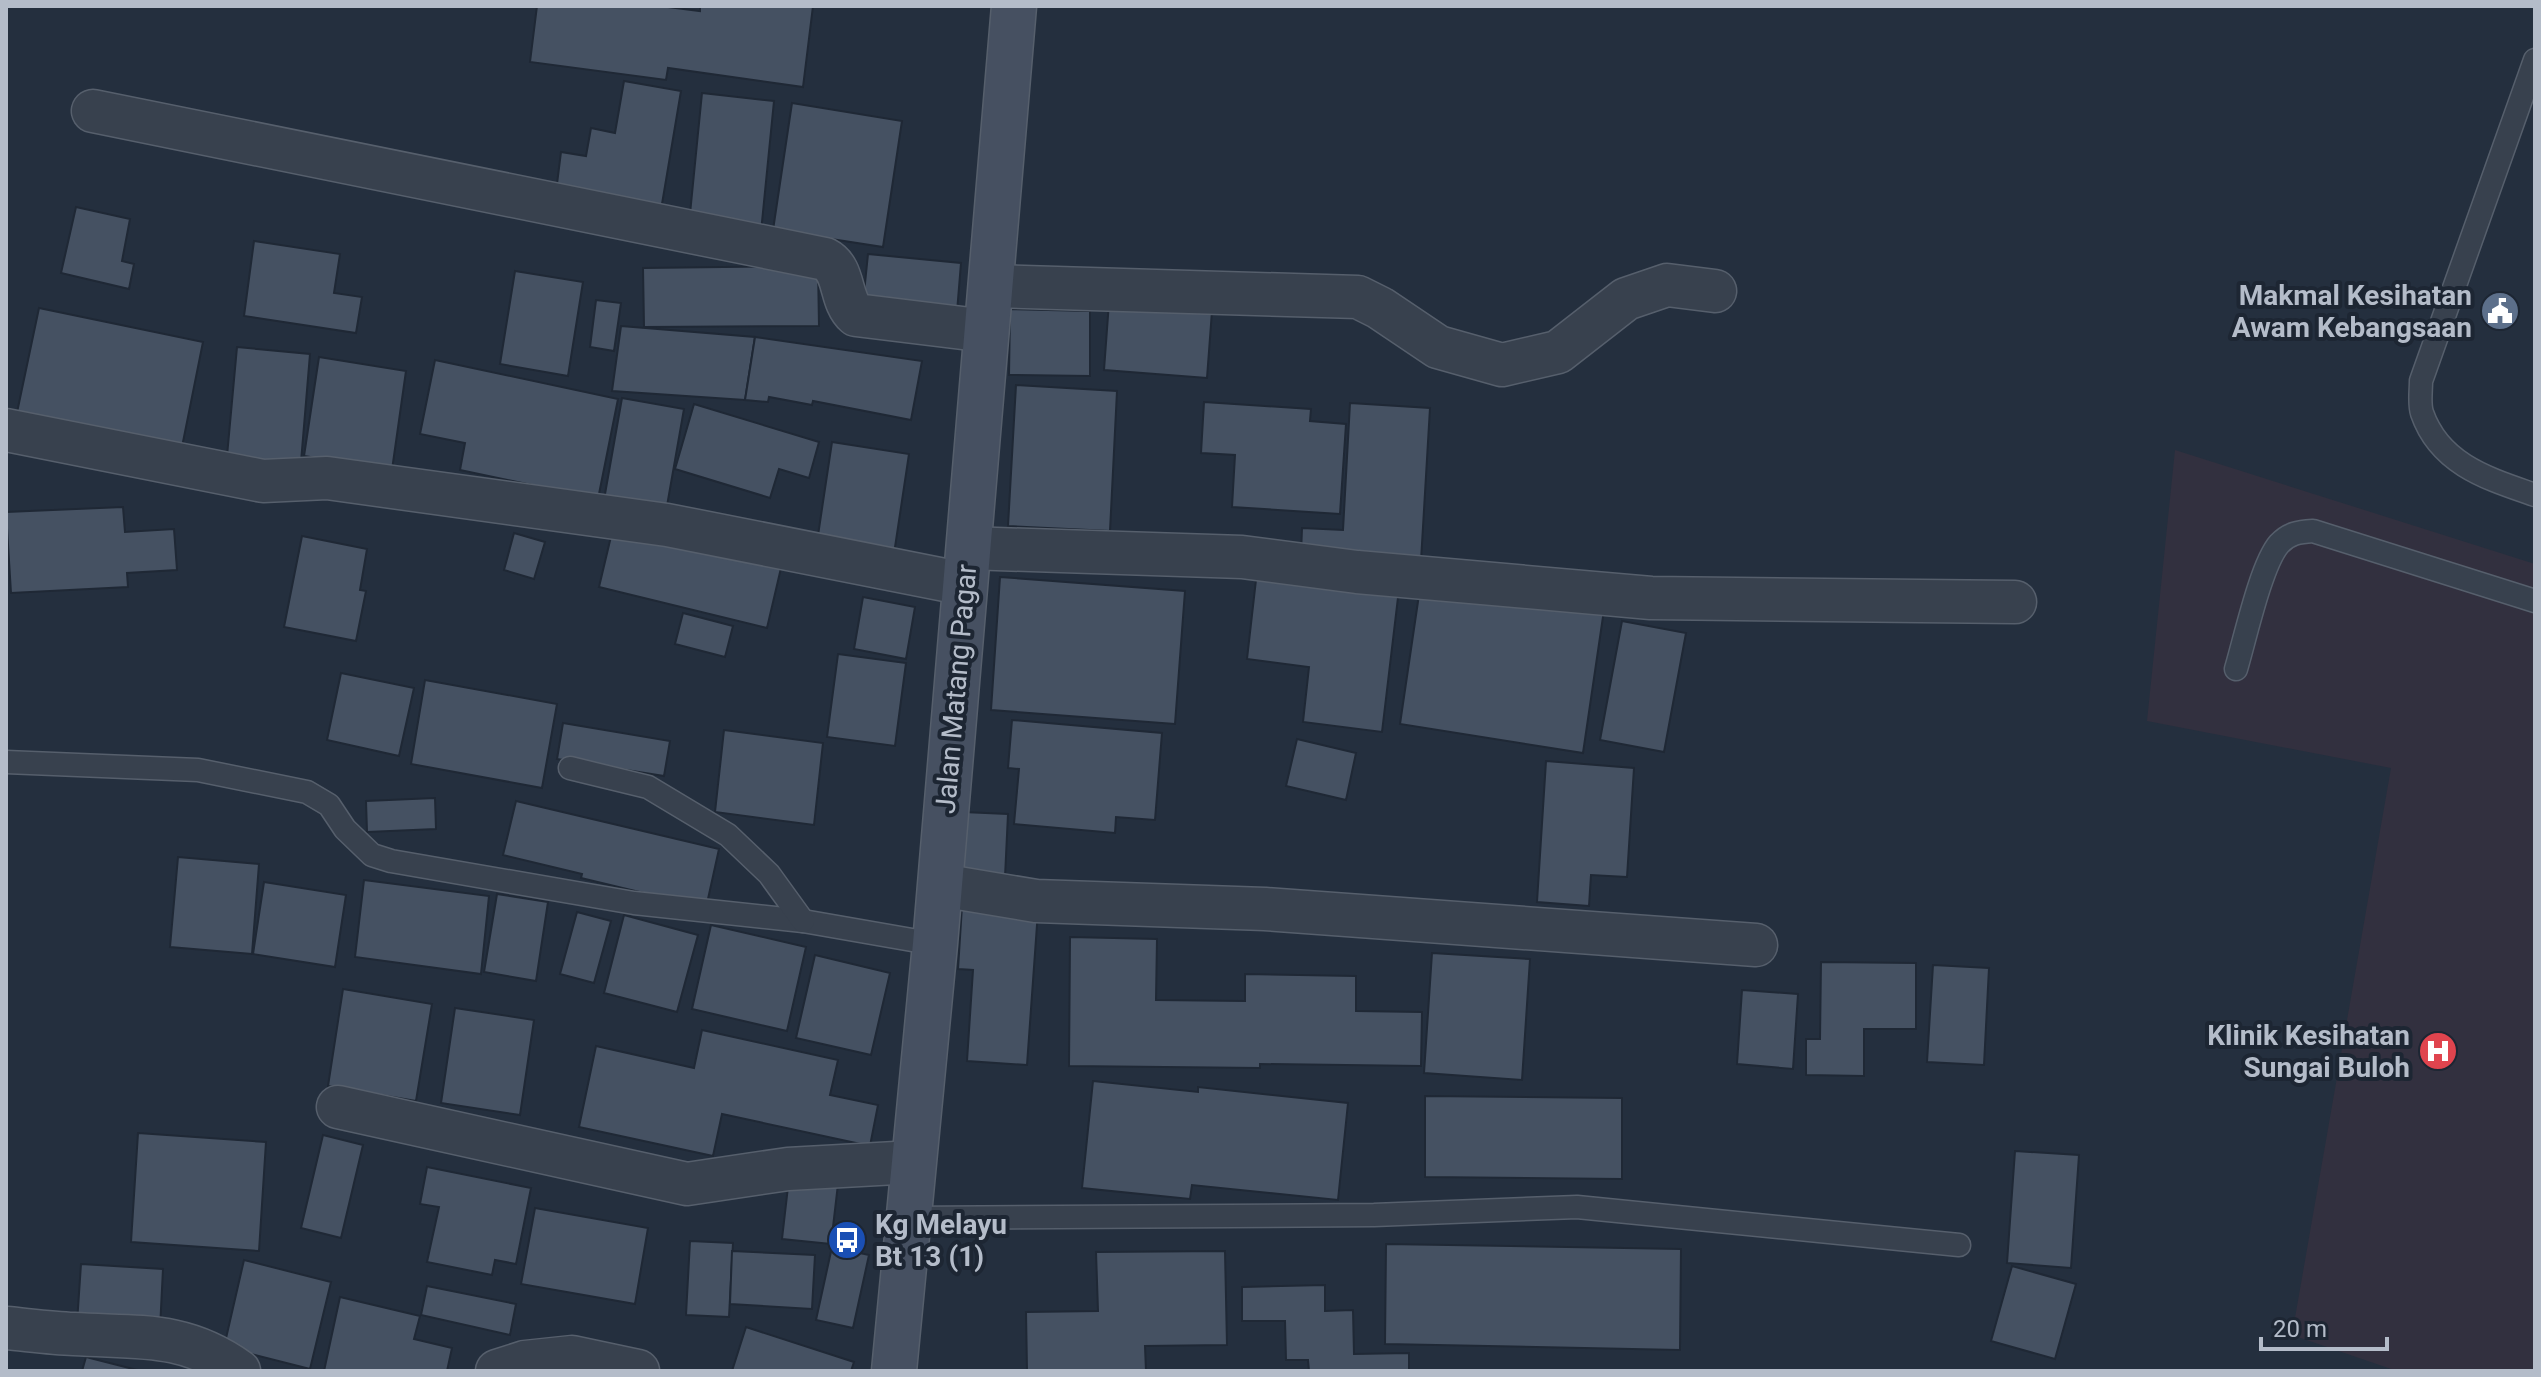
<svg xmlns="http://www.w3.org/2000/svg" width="2541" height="1377" font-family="Roboto,sans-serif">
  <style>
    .medical { fill: #32303f }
    .building { fill: #455162; stroke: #1f2835; stroke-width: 2 }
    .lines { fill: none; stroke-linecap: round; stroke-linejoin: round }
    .lane-casing { stroke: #565f6c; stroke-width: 25 }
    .street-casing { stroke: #565f6c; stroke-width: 45 }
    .secondary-casing { stroke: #565f6c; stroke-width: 47 }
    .lane { stroke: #38414e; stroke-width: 22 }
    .street { stroke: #38414e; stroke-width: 42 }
    .secondary { stroke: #465061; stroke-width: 44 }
    .labels { text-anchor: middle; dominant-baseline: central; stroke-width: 8; stroke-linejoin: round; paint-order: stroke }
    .poi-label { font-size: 28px; font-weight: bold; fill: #b4bcc9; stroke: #1d2633; text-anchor: end }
    .street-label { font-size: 28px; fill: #b4bcc9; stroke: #1d2633 }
  </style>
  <rect width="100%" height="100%" fill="#242f3e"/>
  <path class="medical" d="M2175,450L2535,564V1371H2397L2292,1335L2391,768L2147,721Z"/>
  <g class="building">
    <path d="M537,6H660L700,11V6H813L803,87L668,68L666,80L530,62Z"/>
    <path d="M624,81L681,91L661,210L556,192L561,152L586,156L591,128L615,133Z"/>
    <path d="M702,93L774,101L761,232L689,224Z"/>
    <path d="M792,103L902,121L883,247L773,230Z"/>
    <path d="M76,207L130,219L122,261L134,264L129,289L61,273Z"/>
    <path d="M254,241L340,254L334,293L362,297L356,333L244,316Z"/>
    <path d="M868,254L961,263L957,312L863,303Z"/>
    <path d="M818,266L819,326L644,327L643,268Z"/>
    <path d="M515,271L583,282L568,376L500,364Z"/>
    <path d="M596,300L621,303L614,351L590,347Z"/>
    <path d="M1109,302L1212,311L1207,378L1104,370Z"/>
    <path d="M39,308L203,342L180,457L15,422Z"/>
    <path d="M1010,309L1090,311V376L1009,375Z"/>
    <path d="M621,326L755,337L745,400L612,391Z"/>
    <path d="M755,337L922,361L911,420L813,401L812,405L769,397L768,402L745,400Z"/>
    <path d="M237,347L310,354L300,474L226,467Z"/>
    <path d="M319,357L406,371L392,470L304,456Z"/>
    <path d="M435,360L618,399L598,499L460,470L465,443L420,434Z"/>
    <path d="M1016,385L1117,391L1110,531L1008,526Z"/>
    <path d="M622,398L684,409L664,523L602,511Z"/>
    <path d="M1204,402L1311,409L1310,421L1346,424L1340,514L1232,507L1235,455L1201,453Z"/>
    <path d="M1350,403L1430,408L1421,561L1301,554L1302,528L1343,530Z"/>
    <path d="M694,404L819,442L809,478L779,469L770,498L675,469Z"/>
    <path d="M832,442L909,454L894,554L817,542Z"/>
    <path d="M123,507L125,532L174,529L177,570L127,573L128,587L11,593L6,512Z"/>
    <path d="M613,528L781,568L767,628L599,587Z"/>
    <path d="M514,533L545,542L534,579L504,570Z"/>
    <path d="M302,536L367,549L360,590L366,591L356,641L284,627Z"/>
    <path d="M1257,571L1399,589L1382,732L1303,722L1309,667L1247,659Z"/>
    <path d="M1000,577L1185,591L1175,724L991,710Z"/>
    <path d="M1421,581L1604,610L1583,753L1400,724Z"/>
    <path d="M863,597L915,607L906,659L854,649Z"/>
    <path d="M683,613L733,626L725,657L675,644Z"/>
    <path d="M1622,621L1686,633L1664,752L1600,740Z"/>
    <path d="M838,654L906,663L895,746L827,737Z"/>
    <path d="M341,673L414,688L399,756L327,740Z"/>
    <path d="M425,680L557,704L542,788L411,764Z"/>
    <path d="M1012,720L1162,733L1155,820L1116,817L1115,833L1014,824L1019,769L1008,768Z"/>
    <path d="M563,723L670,741L664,776L557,759Z"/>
    <path d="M724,730L823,743L814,825L715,812Z"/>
    <path d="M1297,739L1356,753L1346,800L1286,786Z"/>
    <path d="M1546,761L1634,768L1627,877L1591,875L1589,906L1537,902Z"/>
    <path d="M435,798L436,829L367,832L366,801Z"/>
    <path d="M516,801L719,849L706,908L581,878L582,874L503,855Z"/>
    <path d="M963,812L1008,814L1005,877L959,874Z"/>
    <path d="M178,857L259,864L252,954L170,947Z"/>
    <path d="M364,880L489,896L481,974L355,957Z"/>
    <path d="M264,882L346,895L335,967L253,954Z"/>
    <path d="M497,894L548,902L536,981L484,972Z"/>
    <path d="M962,906L1038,911L1027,1065L967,1061L973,970L958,969Z"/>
    <path d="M577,912L611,921L594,983L560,974Z"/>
    <path d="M624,915L698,935L677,1012L604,993Z"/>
    <path d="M711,925L806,947L787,1031L692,1009Z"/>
    <path d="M1070,937L1157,939L1156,1000L1245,1001V974L1356,976V1011L1422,1012L1421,1066L1260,1064V1068L1069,1066Z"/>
    <path d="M1432,953L1530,959L1522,1080L1424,1073Z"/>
    <path d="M815,955L890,973L871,1055L796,1038Z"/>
    <path d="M1821,962L1916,963V1029H1864V1076L1806,1075V1039H1820Z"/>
    <path d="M1933,965L1989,968L1984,1065L1927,1062Z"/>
    <path d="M343,989L432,1004L416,1101L328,1086Z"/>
    <path d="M1742,990L1798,994L1793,1069L1737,1064Z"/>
    <path d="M455,1008L534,1020L520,1115L441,1103Z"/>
    <path d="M702,1030L838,1060L830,1095L878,1105L870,1146L722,1114L713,1156L579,1127L596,1046L694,1068Z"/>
    <path d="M1093,1081L1198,1092V1087L1348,1103L1338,1200L1192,1185L1190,1199L1082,1188Z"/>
    <path d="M1425,1096L1622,1098V1179L1425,1177Z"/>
    <path d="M138,1133L266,1142L259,1251L131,1242Z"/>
    <path d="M323,1135L363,1145L341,1238L301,1228Z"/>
    <path d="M2015,1151L2079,1155L2071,1268L2007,1263Z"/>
    <path d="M427,1167L531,1188L516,1264L495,1260L492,1275L427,1262L439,1207L420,1204Z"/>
    <path d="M789,1178L838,1184L831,1244L782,1239Z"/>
    <path d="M535,1208L648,1228L635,1304L521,1284Z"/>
    <path d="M690,1241L733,1243L729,1317L686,1315Z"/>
    <path d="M1386,1244L1681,1249L1680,1350L1385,1344Z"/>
    <path d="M832,1247L869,1255L853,1328L816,1320Z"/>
    <path d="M732,1251L815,1255L812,1309L730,1304Z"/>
    <path d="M1225,1251L1227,1345L1145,1346L1146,1371H1027L1026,1312L1098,1311L1096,1252Z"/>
    <path d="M244,1260L331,1282L310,1369L224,1347Z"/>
    <path d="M81,1264L163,1269L160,1329L77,1323Z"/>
    <path d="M2012,1266L2076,1284L2055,1359L1991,1341Z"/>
    <path d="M1325,1285V1311L1353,1310L1354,1354L1409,1353V1371H1309L1308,1360H1286L1285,1321H1242V1287Z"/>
    <path d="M427,1286L516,1304L510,1335L421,1315Z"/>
    <path d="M340,1297L420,1316L414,1339L452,1348L447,1371H324Z"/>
    <path d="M746,1327L854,1362L851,1371H732Z"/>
    <path d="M86,1357L141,1371H82Z"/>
  </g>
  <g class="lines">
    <defs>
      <g id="lane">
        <path d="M2535,60L2421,381C2421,391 2419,404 2422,413C2440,465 2489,479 2535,495"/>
        <path d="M2236,669C2245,639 2261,565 2279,544C2289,533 2299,532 2313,531L2535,601"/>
        <path d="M6,762L198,770L307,792L329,805L345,829L372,855L391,861L634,903L803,921L935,944"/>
        <path d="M570,768L648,787L728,835L769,874L803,921"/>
        <path d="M908,1218L1374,1215L1577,1207L1959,1245"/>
      </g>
      <g id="street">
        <path d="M93,111L825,259C846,270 839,300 856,315L987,331"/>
        <path d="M990,286L1358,297L1380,308L1438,347L1502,365L1558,352L1626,299L1667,285L1715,291"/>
        <path d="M6,430L263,481L327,478L667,525L965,584"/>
        <path d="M968,548L1242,557L1357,572L1651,598L2015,602"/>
        <path d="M940,885L1036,901L1265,909L1756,945"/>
        <path d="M338,1107L687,1184L788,1169L914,1162"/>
        <path d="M6,1328C28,1330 51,1333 74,1334C138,1338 183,1331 239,1371"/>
        <path d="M497,1371L525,1362L572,1357L638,1371"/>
      </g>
      <path id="secondary" d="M894,1371L935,944L1014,6"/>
    </defs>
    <use href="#lane" class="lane-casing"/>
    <use href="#street" class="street-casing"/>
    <use href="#secondary" class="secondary-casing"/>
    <use href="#lane" class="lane"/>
    <use href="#street" class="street"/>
    <use href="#secondary" class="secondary"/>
  </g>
  <defs>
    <symbol id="civic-disc" viewBox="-11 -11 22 22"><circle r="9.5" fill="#5c6f8a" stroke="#1d2633"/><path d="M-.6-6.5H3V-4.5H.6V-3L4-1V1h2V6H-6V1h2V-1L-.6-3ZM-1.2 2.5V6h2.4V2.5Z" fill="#fff"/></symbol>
    <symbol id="hospital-disc" viewBox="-11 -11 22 22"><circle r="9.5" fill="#e0444e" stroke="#1d2633"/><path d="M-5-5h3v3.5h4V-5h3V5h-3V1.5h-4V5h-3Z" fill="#fff"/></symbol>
    <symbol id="bus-disc" viewBox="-11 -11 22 22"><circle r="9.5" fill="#1a4fb4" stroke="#1d2633"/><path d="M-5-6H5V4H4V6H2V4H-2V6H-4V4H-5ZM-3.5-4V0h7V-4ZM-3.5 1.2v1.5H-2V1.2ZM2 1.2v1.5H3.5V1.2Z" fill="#fff"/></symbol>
  </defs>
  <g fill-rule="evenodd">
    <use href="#civic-disc" x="2478" y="289" width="44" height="44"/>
    <use href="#hospital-disc" x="2416" y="1029" width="44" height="44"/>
    <use href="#bus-disc" x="825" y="1218" width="44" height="44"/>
  </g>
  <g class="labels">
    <g class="poi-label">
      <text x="2472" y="295">Makmal Kesihatan<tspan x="2472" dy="32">Awam Kebangsaan</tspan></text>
      <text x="2410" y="1035">Klinik Kesihatan<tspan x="2410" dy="32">Sungai Buloh</tspan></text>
      <text x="875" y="1224" text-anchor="start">Kg Melayu<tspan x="875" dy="32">Bt 13 (1)</tspan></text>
    </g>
    <g class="street-label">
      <text transform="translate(956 689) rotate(-85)">Jalan Matang Pagar</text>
    </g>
  </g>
  <rect width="2541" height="1377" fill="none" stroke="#b4bcc9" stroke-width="16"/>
  <path d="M2261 1337v12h126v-12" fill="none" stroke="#b4bcc9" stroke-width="4"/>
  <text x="2273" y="1337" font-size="24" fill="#b4bcc9" stroke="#1d2633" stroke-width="6" paint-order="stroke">20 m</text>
</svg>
